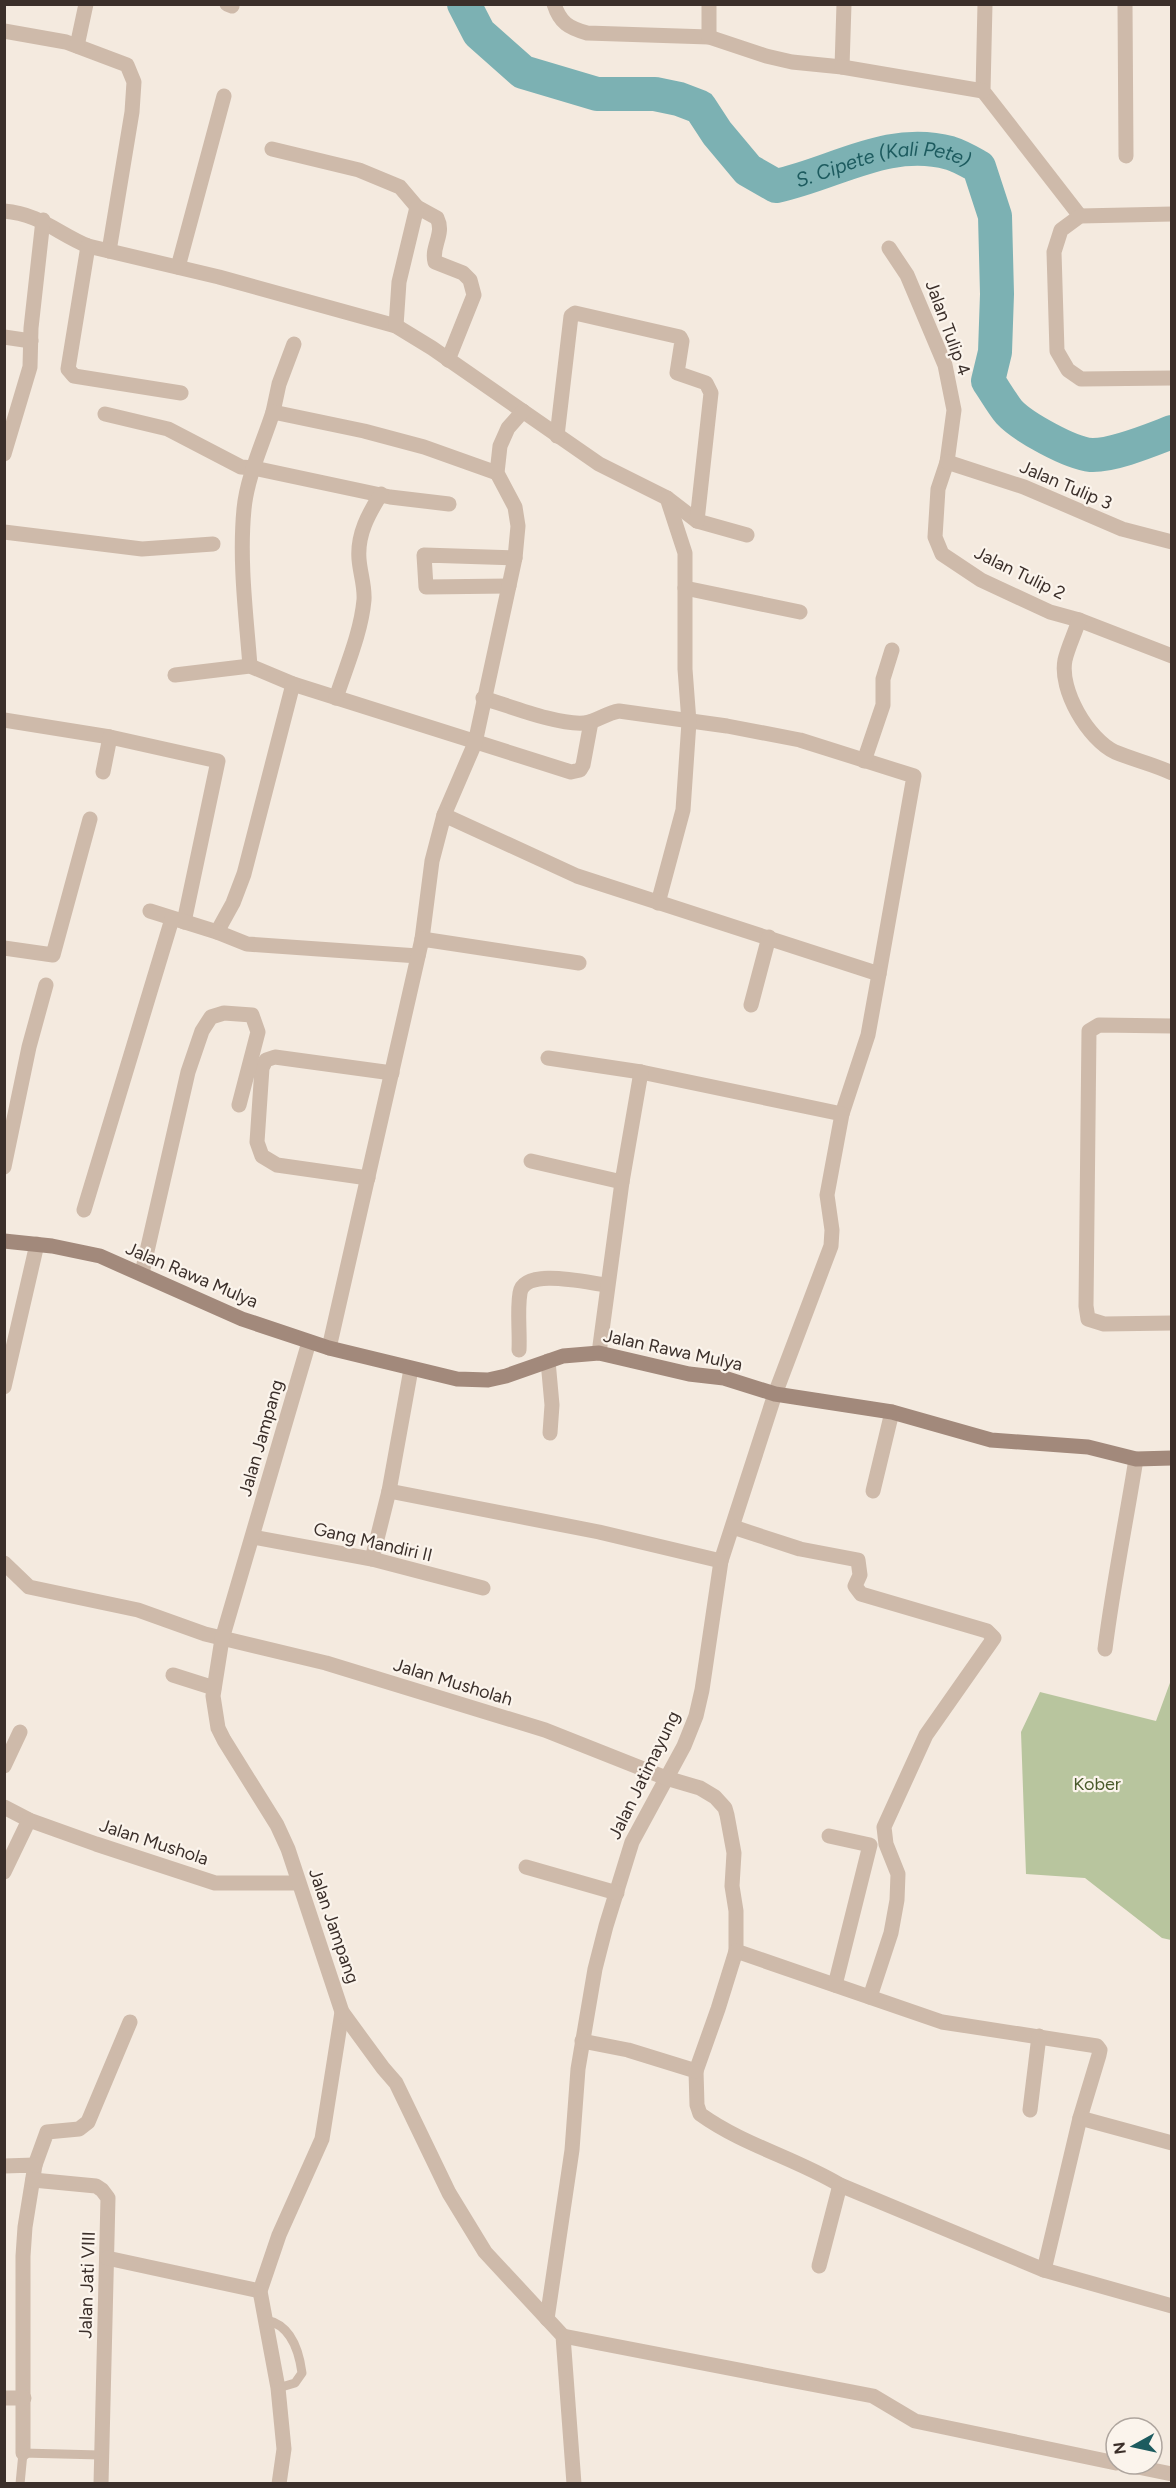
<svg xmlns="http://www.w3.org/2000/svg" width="1176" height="2488" font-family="Figtree,sans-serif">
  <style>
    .green { fill: #b8c59e }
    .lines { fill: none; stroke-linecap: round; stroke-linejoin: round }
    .river { stroke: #7cb1b3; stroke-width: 34 }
    .service { stroke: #cebaaa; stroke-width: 9 }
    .minor { stroke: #cebaaa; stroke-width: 15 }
    .tertiary { stroke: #cebaaa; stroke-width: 15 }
    .secondary { stroke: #a2897b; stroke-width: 15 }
    .labels { text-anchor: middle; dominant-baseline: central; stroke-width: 4.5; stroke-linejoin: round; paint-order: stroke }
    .street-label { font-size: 18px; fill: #3b2f2a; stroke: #fbf4ec }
    .park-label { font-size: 18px; fill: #4a5a2c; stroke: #fbf4ec }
    .water-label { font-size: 20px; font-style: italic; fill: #1d5b5f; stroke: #fbf4ec }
  </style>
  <rect width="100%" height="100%" fill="#f4eadf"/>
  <path class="green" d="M1171,1680V1940L1162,1938L1085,1878L1026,1874L1021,1732L1040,1692L1156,1721Z"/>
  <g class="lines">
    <path class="river" id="s1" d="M464,4L479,33L523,72L597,94H655L679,99L700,107L717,133L748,170L776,186C834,174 888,136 950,153C960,156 970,162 979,167L995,216L997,294L995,352L988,381C995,391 1001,402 1009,412C1023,427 1070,453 1091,455C1113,456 1151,440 1172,432"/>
    <g class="service">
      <path d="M266,2320C291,2325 299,2350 302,2373L295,2383L278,2388"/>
      <path d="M20,2484L23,2453L100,2455"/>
    </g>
    <g class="minor">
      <path d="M227,4L232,6"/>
      <path d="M554,4C560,23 569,28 587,33L709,37L766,56L792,62L842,67L844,4"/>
      <path d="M709,4V37"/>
      <path d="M985,4L983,91L1080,216"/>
      <path d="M1125,4L1126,156"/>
      <path d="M4,31L66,42L127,65L134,82L132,112L109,251"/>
      <path d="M77,46L86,4"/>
      <path d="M842,67L983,91"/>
      <path d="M272,149L359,170L400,187L417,207L437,218C445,234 431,246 435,262L463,273L470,280L474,295L448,360"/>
      <path d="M4,211C40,214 57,233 88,246L219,277L396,326L432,348L599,464L667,498L697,521L747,535"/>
      <path d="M1172,214L1080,216L1061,230L1054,252L1057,351L1068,370L1081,379L1172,378"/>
      <path d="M88,246L68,369L74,376L181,393"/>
      <path d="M889,248L907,275L945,365L954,410L947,462L938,489L935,537L942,554L981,580L1050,612L1079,620L1172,656"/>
      <path d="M178,267L224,96"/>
      <path d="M396,326L399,282L417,207"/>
      <path d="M4,337L31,341"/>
      <path d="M273,412L279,384L294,344"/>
      <path d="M105,414L168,429L241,467L254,468L390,497L449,504"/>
      <path d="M557,436L571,316L575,313L680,337L682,341L677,373L706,383L711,393L697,521"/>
      <path d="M4,454L30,367L31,328L43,220"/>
      <path d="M947,462L1024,487L1122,529L1172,542"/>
      <path d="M4,532L142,549L213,544"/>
      <path d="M509,586L426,587L424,555L515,558"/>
      <path d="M685,588L800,612"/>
      <path d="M1079,620C1075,633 1068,647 1065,660C1059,690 1088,739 1115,752C1134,760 1153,764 1172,773"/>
      <path d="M250,666C246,614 239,561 244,509C247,477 263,443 273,412L364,431L424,447L497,473"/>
      <path d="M175,675L250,666L293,684L571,772L580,770L583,765L591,722"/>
      <path d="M336,698C346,667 361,633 364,600C365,586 360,573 359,559C357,534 369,513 381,494"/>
      <path d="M483,698C510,706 557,725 584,723C596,722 606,713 619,711L727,726L800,740L914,776L879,974"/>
      <path d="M4,720L110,737L218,761L184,922"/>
      <path d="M864,761L883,705V679L892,650"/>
      <path d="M103,772L110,737"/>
      <path d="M444,815L475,743L515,558L518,526L515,507L497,473L500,446L508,428L523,411"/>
      <path d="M658,903L683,810L689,722L685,669V553L667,498"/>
      <path d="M150,911L217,932L233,903L244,874L293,684"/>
      <path d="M217,932L247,944L418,956"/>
      <path d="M422,939L432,861L444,815L577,876L879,974L868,1035L842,1114L827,1195L832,1230L831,1246L775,1394L721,1561L702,1690L696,1716L684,1746L632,1842L606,1926L595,1969L578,2069L572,2150L547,2319"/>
      <path d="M4,948L53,955L90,819"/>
      <path d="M751,1005L769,937"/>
      <path d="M1172,1026L1099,1025L1089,1031L1086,1306L1088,1319L1104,1324L1172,1323"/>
      <path d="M548,1058L641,1072L842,1114"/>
      <path d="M531,1161L622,1182"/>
      <path d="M4,1167L29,1047L46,985"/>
      <path d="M368,1178L277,1165L262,1156L257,1142L262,1068L266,1060L275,1057L392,1073"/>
      <path d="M84,1210L172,919"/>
      <path d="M142,1273L188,1072L202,1031L211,1017L224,1013L252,1015L258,1032L239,1105"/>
      <path d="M329,1348L422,939L579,963"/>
      <path d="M519,1350C520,1332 517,1311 520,1293C524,1267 588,1283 607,1285"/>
      <path d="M599,1353L622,1182L641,1072"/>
      <path d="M548,1361L552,1405L550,1433"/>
      <path d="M4,1387L37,1244"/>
      <path d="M389,1491L599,1532L721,1561"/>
      <path d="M873,1491L892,1412"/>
      <path d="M733,1527L800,1549L858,1560L860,1575L855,1586L861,1594L987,1631L994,1638L926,1735L884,1827L886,1844L898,1874L897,1900L891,1933L870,1997"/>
      <path d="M253,1537L372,1559L483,1588"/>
      <path d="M372,1559L389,1491L411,1369"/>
      <path d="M4,1563L29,1587L138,1610L205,1634L326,1663L545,1730L666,1778L700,1788L715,1797L725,1808L727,1815L734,1853L732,1886L736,1911V1951L942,2022L1097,2046L1100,2050L1099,2055L1080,2118L1044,2270"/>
      <path d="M1105,1649C1113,1585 1126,1522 1136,1459"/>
      <path d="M173,1675L214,1688"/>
      <path d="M4,1766L20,1732"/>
      <path d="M4,1807L29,1820L96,1844L215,1883H298"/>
      <path d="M829,1836L870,1845L835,1985"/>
      <path d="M526,1867L617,1893"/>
      <path d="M4,1872L29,1820"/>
      <path d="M582,2041L628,2050L696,2071L697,2105L700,2114C743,2145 795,2158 840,2185L1044,2270L1172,2306"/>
      <path d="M696,2071L718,2009L736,1951"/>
      <path d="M1030,2110L1039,2036"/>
      <path d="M1080,2118L1172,2143"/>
      <path d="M35,2165L47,2132L79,2129L88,2122L130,2022"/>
      <path d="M4,2166L35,2165L25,2227L23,2256V2453"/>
      <path d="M33,2180L96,2186L102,2190L108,2198L101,2484"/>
      <path d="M107,2258L260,2291"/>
      <path d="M819,2266L840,2185"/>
      <path d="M563,2336L873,2396L915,2421L1116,2463"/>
      <path d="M4,2398H24"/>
      <path d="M1123,2464L1172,2474"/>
      <path d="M279,2484L284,2449L278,2388L260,2291L279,2235L322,2139L342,2012"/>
    </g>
    <path class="tertiary" d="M309,1342L222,1639L213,1696L218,1728L224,1740L277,1825L288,1849L342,2012L383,2068L396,2083L449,2193L485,2252L563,2336L574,2484"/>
    <path class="secondary" d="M4,1241L52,1246L100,1256L242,1319L329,1348L457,1379L488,1380L506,1376L563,1356L599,1353L689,1374L724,1378L775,1394L892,1412L991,1440L1088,1447L1136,1459L1172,1458"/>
  </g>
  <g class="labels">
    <g class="street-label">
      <text transform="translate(948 328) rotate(70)">Jalan Tulip 4</text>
      <text transform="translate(1066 485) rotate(23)">Jalan Tulip 3</text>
      <text transform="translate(1020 573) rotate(26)">Jalan Tulip 2</text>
      <text transform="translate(192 1275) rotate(23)">Jalan Rawa Mulya</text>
      <text transform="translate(673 1350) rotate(12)">Jalan Rawa Mulya</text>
      <text transform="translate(261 1438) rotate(-74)">Jalan Jampang</text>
      <text transform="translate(373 1542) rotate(13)">Gang Mandiri II</text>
      <text transform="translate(453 1682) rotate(17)">Jalan Musholah</text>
      <text transform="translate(644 1775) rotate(-64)">Jalan Jatimayung</text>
      <text transform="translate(154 1842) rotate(18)">Jalan Mushola</text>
      <text transform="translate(334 1926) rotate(71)">Jalan Jampang</text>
      <text transform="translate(87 2285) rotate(-88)">Jalan Jati VIII</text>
    </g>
    <g class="park-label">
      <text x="1097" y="1784">Kober</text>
    </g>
    <g class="water-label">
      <text stroke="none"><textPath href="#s1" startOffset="496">S. Cipete (Kali Pete)</textPath></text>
    </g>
  </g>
  <rect width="1176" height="2488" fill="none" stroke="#3b2f2a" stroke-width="12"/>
  <g transform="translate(1134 2446) rotate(262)"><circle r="28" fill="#fbf4ec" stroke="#aea59e" stroke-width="1.5"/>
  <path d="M0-4.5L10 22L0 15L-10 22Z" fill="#1d5b5f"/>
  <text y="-9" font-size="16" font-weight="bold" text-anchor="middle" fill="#3b2f2a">N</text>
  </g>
</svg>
